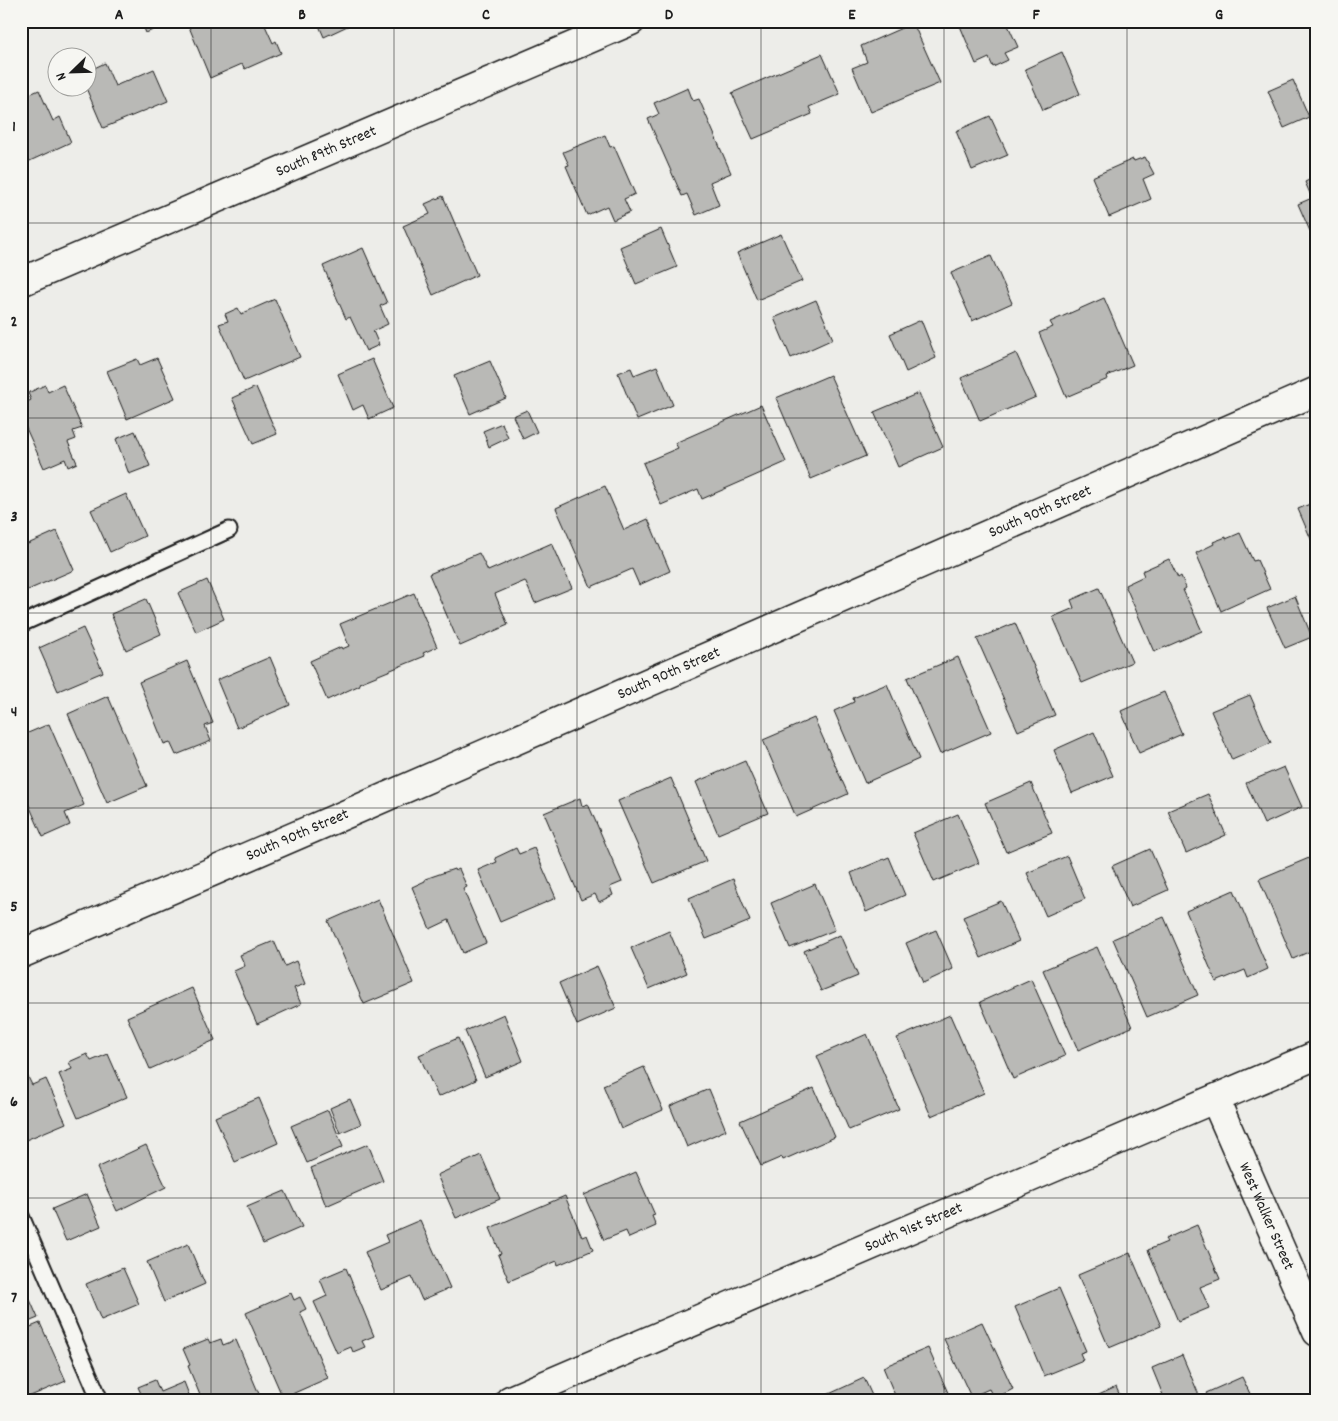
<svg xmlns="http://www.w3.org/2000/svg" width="1338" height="1421" font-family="Dekko,sans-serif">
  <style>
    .building { fill: #b9b9b6; stroke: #1c1c1c }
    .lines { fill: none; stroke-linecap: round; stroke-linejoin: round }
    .service-casing { stroke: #1c1c1c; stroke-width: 19 }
    .minor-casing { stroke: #1c1c1c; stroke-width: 31 }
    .service { stroke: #f6f6f2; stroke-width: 15 }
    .minor { stroke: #f6f6f2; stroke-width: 28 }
    .grid { fill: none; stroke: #1c1c1c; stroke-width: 1; stroke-opacity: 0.55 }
    .labels { text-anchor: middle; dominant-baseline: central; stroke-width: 4.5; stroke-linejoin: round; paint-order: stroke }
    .street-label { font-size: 16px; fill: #1c1c1c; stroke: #f6f6f2 }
    .neatline { fill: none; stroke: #1c1c1c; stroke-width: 2 }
    .grid-label { font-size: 16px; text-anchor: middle; font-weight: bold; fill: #1c1c1c }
  </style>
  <rect width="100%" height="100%" fill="#edede9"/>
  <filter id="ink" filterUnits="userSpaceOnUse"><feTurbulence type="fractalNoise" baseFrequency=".02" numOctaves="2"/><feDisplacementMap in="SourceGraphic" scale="10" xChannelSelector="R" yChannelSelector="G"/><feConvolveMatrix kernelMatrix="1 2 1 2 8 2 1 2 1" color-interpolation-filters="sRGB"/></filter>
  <g filter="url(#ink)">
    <g class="building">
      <path d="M141,21H171V22L146,33Z"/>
      <path d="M189,21H263L273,43L276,41L281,53L245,69L242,64L210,78L187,22Z"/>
      <path d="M317,21H358L324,37Z"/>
      <path d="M958,21H1006L1018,47L1004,53L1008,60L993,67L989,58L976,64Z"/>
      <path d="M913,23L940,83L871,112L852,68L867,62L861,46Z"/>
      <path d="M1062,52L1080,94L1043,110L1025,69Z"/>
      <path d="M822,54L840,94L809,107L812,114L753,139L732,93Z"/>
      <path d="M105,63L115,86L154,69L168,101L103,128L86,88H88V71Z"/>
      <path d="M1293,80L1309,117L1284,128L1268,91Z"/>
      <path d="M688,88L693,101L699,99L731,173L710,182L719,205L696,215L687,194L682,196L648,119L659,114L654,103Z"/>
      <path d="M39,90L53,121L60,117L71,142L21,165V104L24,103L21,98Z"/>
      <path d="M990,116L1008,155L972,170L956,131Z"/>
      <path d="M605,135L610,147L614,146L635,194L624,199L630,212L613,220L607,206L587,215L566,166L569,165L563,152Z"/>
      <path d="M1145,157L1154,174L1143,179L1151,199L1109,217L1092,177L1133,159L1134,161Z"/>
      <path d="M1317,176V247L1298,204L1312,198L1305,182Z"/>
      <path d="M443,196L477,275L433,295L403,226L430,214L425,204Z"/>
      <path d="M661,229L677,267L636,284L620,247Z"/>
      <path d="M781,234L802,281L757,300L737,253Z"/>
      <path d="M363,248L387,303L380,306L388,324L373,331L379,345L366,351L350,317L346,319L323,266Z"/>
      <path d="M991,256L1012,303L972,321L951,273Z"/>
      <path d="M1104,298L1133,365L1107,376L1108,379L1066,397L1039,333L1053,327L1050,322Z"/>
      <path d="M275,299L300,357L244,381L219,324L228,321L225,314L238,308L241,314Z"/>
      <path d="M816,300L833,339L791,358L774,318Z"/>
      <path d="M921,320L936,358L906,372L890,334Z"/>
      <path d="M1016,353L1036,397L980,421L961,378Z"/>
      <path d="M157,358L175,398L127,419L107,371L137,359L140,365Z"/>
      <path d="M372,359L393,408L369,419L363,405L353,410L338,374Z"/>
      <path d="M490,361L506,398L470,414L454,376Z"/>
      <path d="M657,366L673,405L637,420L618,373L631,368L634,375Z"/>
      <path d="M830,375L866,456L811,479L776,398Z"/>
      <path d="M45,385L48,392L63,385L82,428L73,431L76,439L68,442L77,463L68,467L65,459L44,468L21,417V405L31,400L28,393Z"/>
      <path d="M256,387L277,434L253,444L232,398Z"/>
      <path d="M919,393L943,447L898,467L874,412Z"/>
      <path d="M761,405L786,462L702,499L698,489L661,505L643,463L678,448L675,443Z"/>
      <path d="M527,410L537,432L523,439L513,416Z"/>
      <path d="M502,423L508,438L489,447L483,431Z"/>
      <path d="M135,431L150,466L129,474L116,439Z"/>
      <path d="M605,486L624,530L648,519L670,571L639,585L632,569L591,587L556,508Z"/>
      <path d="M126,494L145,536L110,552L91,510Z"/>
      <path d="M1317,501V553L1298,509Z"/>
      <path d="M57,531L74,570L21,593V547Z"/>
      <path d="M1240,533L1253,561L1257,560L1270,589L1221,611L1196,553L1214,544L1213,542L1226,537V539Z"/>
      <path d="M552,543L572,588L535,603L525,581L495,594L508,625L460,646L429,574L479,553L488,571Z"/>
      <path d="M1169,559L1178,578L1181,576L1186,588L1183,590L1202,631L1154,652L1125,585L1144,576L1142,571Z"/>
      <path d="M207,580L224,619L196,632L178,593Z"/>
      <path d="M1099,588L1132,662L1082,683L1053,617L1074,608L1071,600Z"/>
      <path d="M414,593L437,647L423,653L425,656L359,683L360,685L327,700L310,661L341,647L342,649L349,646L340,624Z"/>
      <path d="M1295,596L1312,637L1285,648L1267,608Z"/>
      <path d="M146,599L161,634L126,650L111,614Z"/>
      <path d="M1015,623L1055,715L1018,731L977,639Z"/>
      <path d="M83,628L103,672L58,691L39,648Z"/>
      <path d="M270,657L290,705L237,728L217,680Z"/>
      <path d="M958,657L991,732L940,754L907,678Z"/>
      <path d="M187,661L213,723L205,726L211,741L176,755L170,742L164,744L139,682Z"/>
      <path d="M887,684L919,759L865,783L834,711L854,702L853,698Z"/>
      <path d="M1164,692L1182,734L1139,753L1121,711Z"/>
      <path d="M1250,695L1271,743L1232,760L1211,711Z"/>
      <path d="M108,696L147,786L107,803L68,714Z"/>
      <path d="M814,718L848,794L796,817L763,740Z"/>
      <path d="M49,724L84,805L65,813L70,825L43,837L21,787V736Z"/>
      <path d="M1094,732L1113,776L1072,793L1054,750Z"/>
      <path d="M745,761L768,813L718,834L696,782Z"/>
      <path d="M1284,767L1302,807L1264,824L1246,783Z"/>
      <path d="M671,778L706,861L654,883L618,801Z"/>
      <path d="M1031,783L1052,833L1006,852L985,803Z"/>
      <path d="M1208,794L1226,835L1186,853L1168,811Z"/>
      <path d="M580,798L582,806L588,804L622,882L610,887L613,895L599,902L595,894L581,900L544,813Z"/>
      <path d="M958,814L979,863L934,882L913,833Z"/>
      <path d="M516,848L519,854L534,848L556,898L500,922L478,870L497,862L495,858Z"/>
      <path d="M1150,849L1168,890L1130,907L1112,866Z"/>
      <path d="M1067,856L1085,899L1046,916L1027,873Z"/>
      <path d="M889,857L905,895L866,912L851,873Z"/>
      <path d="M1309,858L1317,876V948L1293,959L1259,879Z"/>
      <path d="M454,869L455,871L459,869L467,887L463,889L486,943L463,953L449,920L430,929L412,887L425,881V879Z"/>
      <path d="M733,879L750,921L706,939L689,898Z"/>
      <path d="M815,884L835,930L790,948L771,903Z"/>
      <path d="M1234,890L1268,969L1248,978L1245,970L1216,982L1186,911Z"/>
      <path d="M378,899L414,983L364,1004L328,921Z"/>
      <path d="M1001,901L1019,941L981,958L963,917Z"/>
      <path d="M1164,917L1198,995L1147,1017L1113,939Z"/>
      <path d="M936,930L953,969L923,983L906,943Z"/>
      <path d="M669,931L687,973L649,989L631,948Z"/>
      <path d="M840,935L858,976L821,991L804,951Z"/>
      <path d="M274,941L285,966L296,961L305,984L294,988L301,1004L257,1024L234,971L245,966L240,955Z"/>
      <path d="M1097,947L1132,1027L1078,1050L1043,970Z"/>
      <path d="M597,966L616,1008L577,1025L559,983Z"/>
      <path d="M1031,979L1065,1056L1013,1079L980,1002Z"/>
      <path d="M192,988L215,1040L150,1069L127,1017Z"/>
      <path d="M504,1014L523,1061L485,1077L465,1031Z"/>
      <path d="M950,1015L984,1093L931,1116L897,1038Z"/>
      <path d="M867,1034L899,1109L849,1130L817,1056Z"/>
      <path d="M458,1038L476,1080L438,1097L419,1055Z"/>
      <path d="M87,1054L91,1061L108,1054L127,1097L78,1118L59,1074L72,1069L69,1062Z"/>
      <path d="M644,1067L663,1110L621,1129L603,1085Z"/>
      <path d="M28,1077L32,1085L46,1079L66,1123L21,1142V1080Z"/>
      <path d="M814,1088L835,1137L783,1160L782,1157L761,1166L740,1121Z"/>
      <path d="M709,1089L726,1130L687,1147L670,1106Z"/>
      <path d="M259,1098L278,1143L235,1162L215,1117Z"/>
      <path d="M350,1099L361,1124L340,1133L330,1108Z"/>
      <path d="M328,1110L343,1147L307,1163L291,1126Z"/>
      <path d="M368,1144L383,1181L326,1206L311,1168Z"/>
      <path d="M146,1145L166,1187L117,1211L97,1168Z"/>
      <path d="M481,1155L500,1199L456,1218L437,1175Z"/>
      <path d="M636,1172L655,1215L652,1216L656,1226L629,1238L626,1231L604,1240L584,1195Z"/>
      <path d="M285,1191L302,1227L263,1244L247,1207Z"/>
      <path d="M87,1194L101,1226L66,1241L52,1209Z"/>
      <path d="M565,1196L582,1237L587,1235L593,1250L558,1265L557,1261L509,1281L498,1255L501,1254L490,1228Z"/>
      <path d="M420,1220L450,1288L422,1300L412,1277L381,1290L365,1252L388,1242L385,1235Z"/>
      <path d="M1197,1225L1220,1279L1200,1287L1209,1308L1178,1321L1148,1250L1167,1242L1165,1239Z"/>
      <path d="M188,1244L205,1284L164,1302L147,1262Z"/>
      <path d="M1130,1253L1161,1326L1109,1348L1078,1275Z"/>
      <path d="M123,1268L139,1304L101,1320L86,1284Z"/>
      <path d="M346,1268L374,1336L362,1341L365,1347L353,1352L351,1347L337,1353L314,1302L327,1296L320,1279Z"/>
      <path d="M1059,1288L1086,1351L1080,1353L1083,1360L1044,1376L1015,1307Z"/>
      <path d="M27,1293L38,1318L21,1325V1295Z"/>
      <path d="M291,1293L294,1300L300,1297L306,1309L300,1312L328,1378L283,1398L246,1313Z"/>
      <path d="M982,1322L1013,1389L994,1399L989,1389L971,1397L944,1339Z"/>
      <path d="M40,1323L66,1381L21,1400V1331Z"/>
      <path d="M208,1339L210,1343L221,1339L223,1345L236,1340L259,1394L246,1400H202L188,1366L190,1365L183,1349Z"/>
      <path d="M928,1348L949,1395L937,1400H897L883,1367Z"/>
      <path d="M1182,1355L1199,1395L1189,1400H1165L1152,1368Z"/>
      <path d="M1242,1377L1253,1400H1210L1206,1393Z"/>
      <path d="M864,1378L874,1400H816Z"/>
      <path d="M155,1380L160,1392L184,1382L191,1400H144L138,1387Z"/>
      <path d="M1116,1387L1122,1400H1088Z"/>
    </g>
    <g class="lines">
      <defs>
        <g id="service">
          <path d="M21,624L229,530"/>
          <path d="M21,1216L100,1400"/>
        </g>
        <g id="minor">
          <path id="s1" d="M21,282L631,21"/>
          <path id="s2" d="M21,954L358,809L1317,391"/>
          <path id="s3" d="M1215,1099L1317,1332"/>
          <path id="s4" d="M510,1400L1317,1055"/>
        </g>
      </defs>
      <use href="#service" class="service-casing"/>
      <use href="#minor" class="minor-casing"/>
      <use href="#service" class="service"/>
      <use href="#minor" class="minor"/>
    </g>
  </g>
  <path class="grid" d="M211,21V1400M394,21V1400M577,21V1400M761,21V1400M944,21V1400M1127,21V1400M21,223H1317M21,418H1317M21,613H1317M21,808H1317M21,1003H1317M21,1198H1317"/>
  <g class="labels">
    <g class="street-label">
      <text stroke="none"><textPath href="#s1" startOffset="332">South 89th Street</textPath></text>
      <text stroke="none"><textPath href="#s2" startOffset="1111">South 90th Street</textPath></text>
      <text stroke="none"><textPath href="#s2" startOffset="706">South 90th Street</textPath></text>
      <text stroke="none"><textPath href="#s2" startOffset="301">South 90th Street</textPath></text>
      <text stroke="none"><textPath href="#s3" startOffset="128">West Walker Street</textPath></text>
      <text stroke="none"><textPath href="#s4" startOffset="439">South 91st Street</textPath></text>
    </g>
  </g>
  <rect width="1338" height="1421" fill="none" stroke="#f6f6f2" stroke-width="55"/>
  <g transform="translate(72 72) rotate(247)"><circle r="24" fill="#f6f6f2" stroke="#9f9f9c"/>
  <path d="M0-4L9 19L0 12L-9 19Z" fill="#1c1c1c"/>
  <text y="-8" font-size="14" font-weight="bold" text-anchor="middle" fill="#1c1c1c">N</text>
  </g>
  <rect x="28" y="28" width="1282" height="1366" class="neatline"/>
  <g class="grid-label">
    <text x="119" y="19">A</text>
    <text x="302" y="19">B</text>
    <text x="486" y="19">C</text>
    <text x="669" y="19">D</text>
    <text x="852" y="19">E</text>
    <text x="1036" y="19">F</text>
    <text x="1219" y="19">G</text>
    <text x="14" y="131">1</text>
    <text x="14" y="326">2</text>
    <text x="14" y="521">3</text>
    <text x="14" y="716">4</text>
    <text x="14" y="911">5</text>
    <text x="14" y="1106">6</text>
    <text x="14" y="1302">7</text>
  </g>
</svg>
